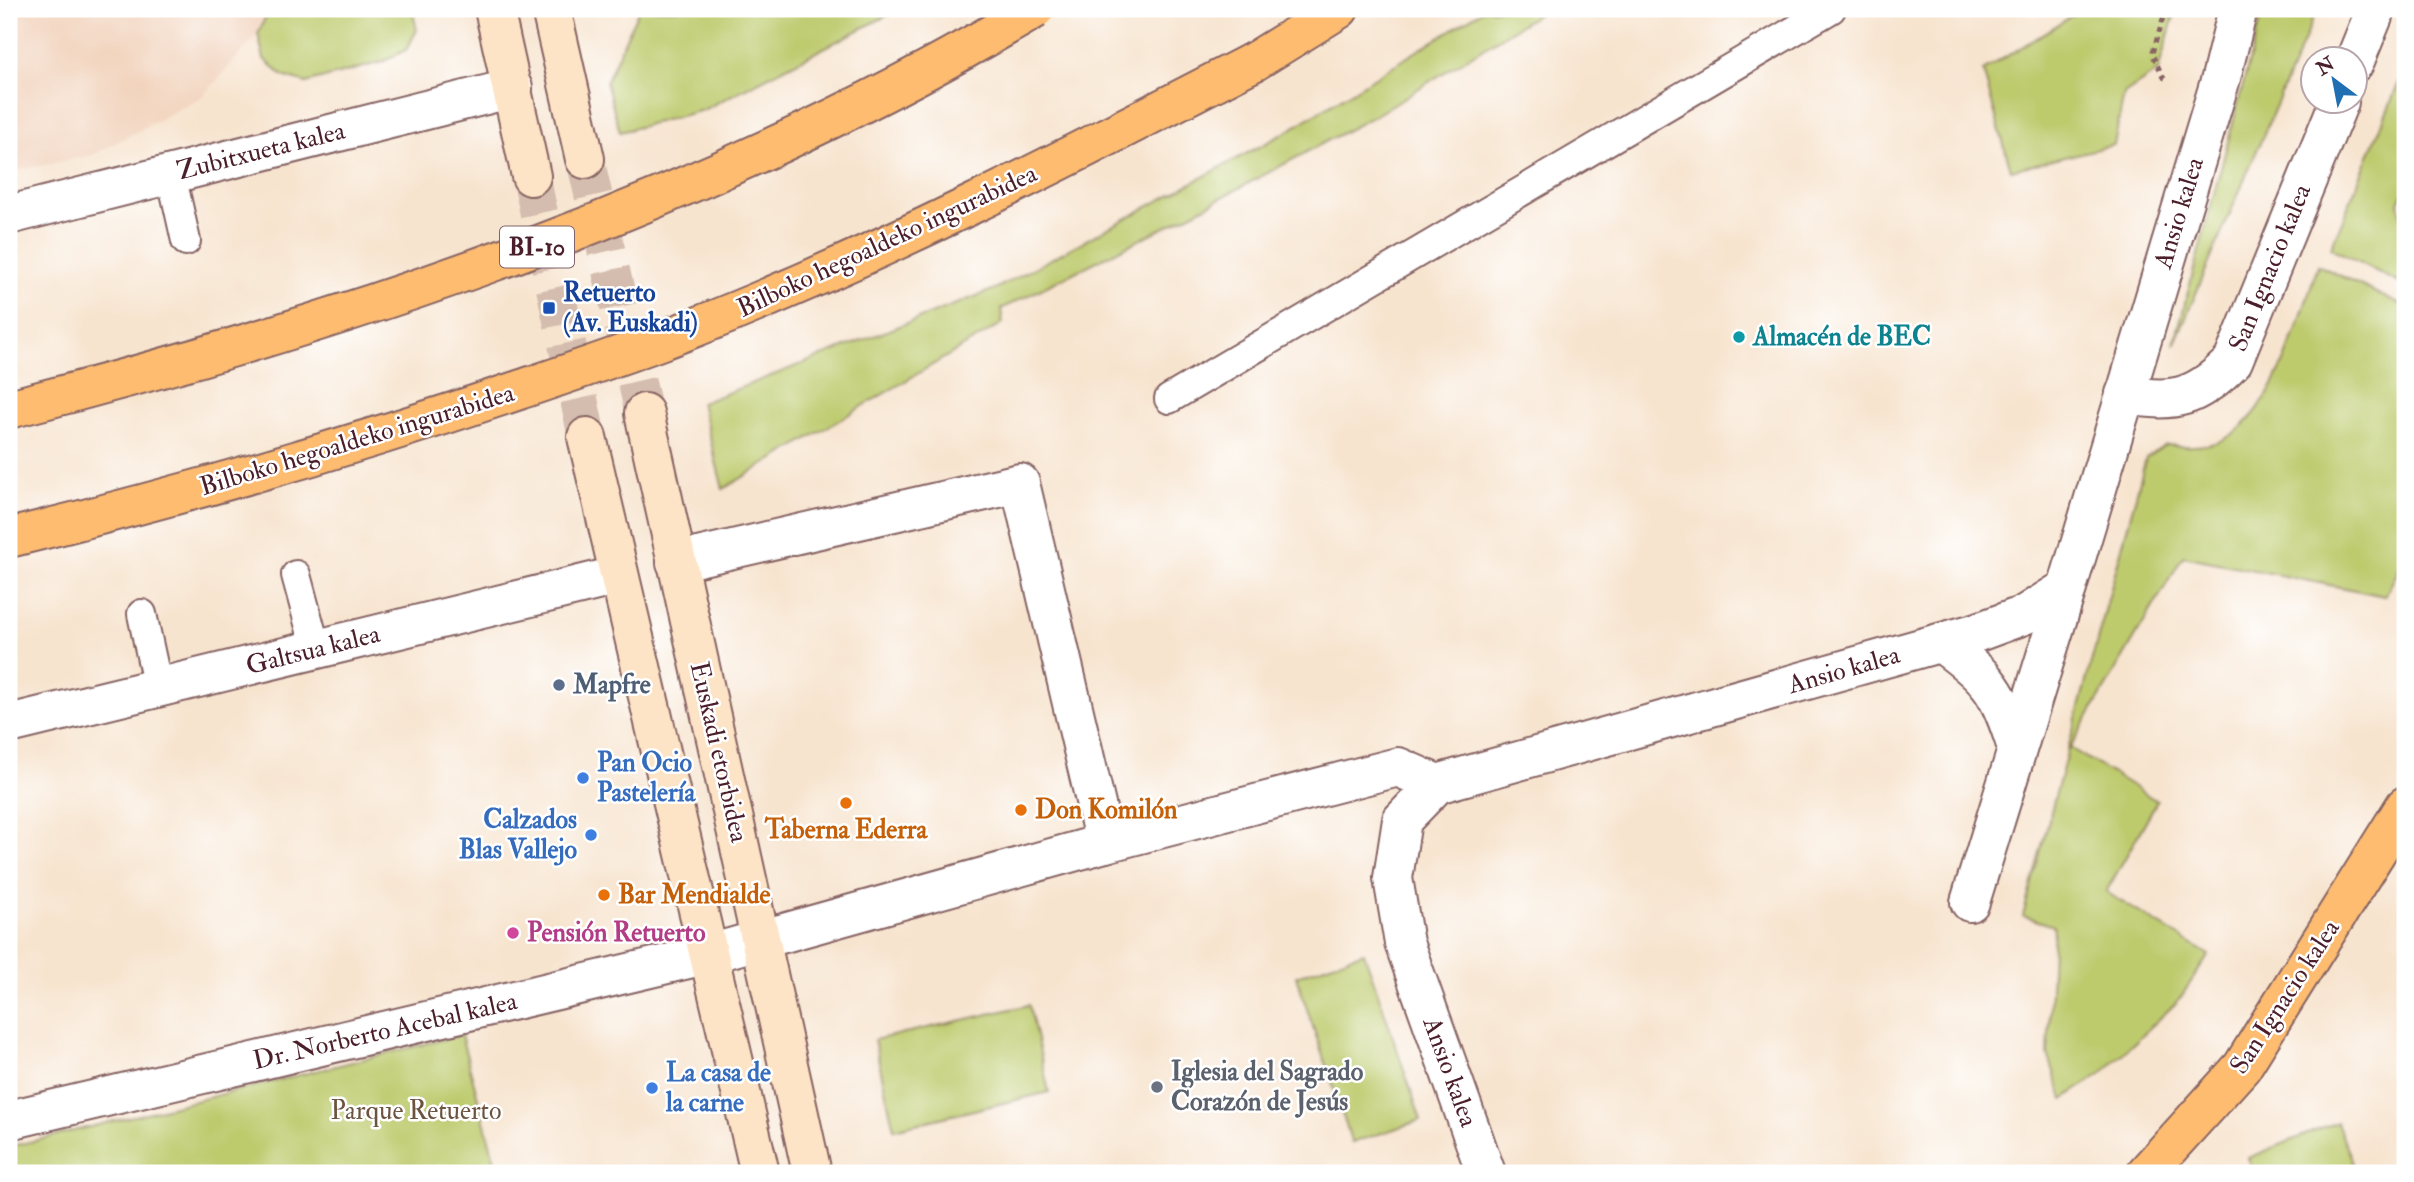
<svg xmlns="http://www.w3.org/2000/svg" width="2414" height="1182" font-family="'IM FELL Double Pica',serif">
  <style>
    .built { fill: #f2d4be }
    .green { fill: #bdcb6d; stroke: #84754c; stroke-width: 2 }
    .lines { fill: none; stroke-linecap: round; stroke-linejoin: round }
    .secondary-tunnel { stroke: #d4bdae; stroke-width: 38; stroke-dasharray: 38 19; stroke-linecap: butt }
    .lane-casing { stroke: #876464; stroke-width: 32 }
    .street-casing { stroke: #876464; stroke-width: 42 }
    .secondary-casing { stroke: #876464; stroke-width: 42 }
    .primary-casing { stroke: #876464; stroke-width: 42 }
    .highway-casing { stroke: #876464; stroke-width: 42 }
    .path { stroke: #876464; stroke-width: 4.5; stroke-dasharray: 5 5; stroke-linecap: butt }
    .lane { stroke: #fff; stroke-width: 28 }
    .street { stroke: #fff; stroke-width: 38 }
    .secondary { stroke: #fee4c6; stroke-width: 38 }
    .primary { stroke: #fdbc70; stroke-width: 38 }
    .highway { stroke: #fdbc70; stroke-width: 38 }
    .highway-bridge-casing { stroke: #876464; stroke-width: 42; stroke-linecap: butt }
    .highway-bridge { stroke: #fdbc70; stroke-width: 38 }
    .transit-dot { fill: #1a4fb4; stroke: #fff; stroke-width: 2.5 }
    .culture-dot { fill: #0f9aa8; stroke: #fff; stroke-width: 2.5 }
    .service-dot { fill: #5c6f8a; stroke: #fff; stroke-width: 2.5 }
    .shop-dot { fill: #3f7fe0; stroke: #fff; stroke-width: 2.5 }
    .food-dot { fill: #e8710a; stroke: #fff; stroke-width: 2.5 }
    .hotel-dot { fill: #d1479c; stroke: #fff; stroke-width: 2.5 }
    .worship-dot { fill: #6b7280; stroke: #fff; stroke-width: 2.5 }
    .labels { text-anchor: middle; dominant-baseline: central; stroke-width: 5; stroke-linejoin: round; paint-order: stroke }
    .shield { fill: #fff; stroke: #80626b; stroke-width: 2 }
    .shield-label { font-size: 24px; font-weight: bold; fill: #4a1f2b }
    .street-label { font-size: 26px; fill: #4a1f2b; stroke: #fff }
    .transit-label { font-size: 26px; font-weight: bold; fill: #164399; stroke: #fff; text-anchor: start }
    .culture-label { font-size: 26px; font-weight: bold; fill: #0d838f; stroke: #fff; text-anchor: start }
    .service-label { font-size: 26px; font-weight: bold; fill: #4e5e75; stroke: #fff; text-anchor: start }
    .shop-label { font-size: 26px; font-weight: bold; fill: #366cbe; stroke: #fff; text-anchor: start }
    .food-label { font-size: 26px; font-weight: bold; fill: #c56008; stroke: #fff; text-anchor: start }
    .hotel-label { font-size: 26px; font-weight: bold; fill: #b23c85; stroke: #fff; text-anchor: start }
    .worship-label { font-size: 26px; font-weight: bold; fill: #5b616d; stroke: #fff; text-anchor: start }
    .park-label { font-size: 26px; fill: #6c533f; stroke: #fff }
  </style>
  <rect width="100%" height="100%" fill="#fff"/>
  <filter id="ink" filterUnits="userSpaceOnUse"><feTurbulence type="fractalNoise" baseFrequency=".0143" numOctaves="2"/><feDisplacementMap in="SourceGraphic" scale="14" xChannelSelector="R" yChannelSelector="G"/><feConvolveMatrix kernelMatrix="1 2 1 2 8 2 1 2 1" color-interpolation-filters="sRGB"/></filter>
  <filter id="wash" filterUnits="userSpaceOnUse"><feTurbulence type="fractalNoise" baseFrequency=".00686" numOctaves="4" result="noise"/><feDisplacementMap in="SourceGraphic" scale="28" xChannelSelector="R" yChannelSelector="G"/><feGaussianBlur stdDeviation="1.57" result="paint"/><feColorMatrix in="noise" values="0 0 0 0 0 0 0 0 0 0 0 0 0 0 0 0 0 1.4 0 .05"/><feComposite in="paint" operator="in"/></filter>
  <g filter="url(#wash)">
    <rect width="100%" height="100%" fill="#f7e4cf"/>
    <path class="built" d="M9,9H269L258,34L203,96L93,155L9,172Z"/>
    <g class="green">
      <path d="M269,9H412L417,30L406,50L382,62L306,83L283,76L264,59L258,34Z"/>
      <path d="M639,9H900L703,110L620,132L606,82Z"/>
      <path d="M1485,9H1546L1376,115L1191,214L1001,309L1003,323L723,489L701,403L995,289L1283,134Z"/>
      <path d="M2083,9H2176L2158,71L2124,94L2114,145L2011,170L1983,71Z"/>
      <path d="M2263,9H2317L2174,345Z"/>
      <path d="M2405,68V192L2399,202C2405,230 2409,256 2399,283L2331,248Z"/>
      <path d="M2318,265L2405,307V557L2385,596L2183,556L2070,748L2157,801L2106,892L2209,955L2178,1001L2101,1074L2063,1099L2048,1054L2054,926L2023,916L2146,458L2166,445C2188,447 2211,448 2230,436C2279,405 2300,317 2318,265Z"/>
      <path d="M1364,952L1421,1120L1352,1143L1296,976Z"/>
      <path d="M1029,1005L1049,1092L894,1129L874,1040Z"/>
      <path d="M461,1035L498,1173H9V1147Z"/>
      <path d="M2337,1122L2357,1173H2254L2248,1158Z"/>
    </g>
  </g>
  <g filter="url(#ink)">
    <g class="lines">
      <g class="secondary-tunnel">
        <path d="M585,159L644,413"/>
        <path d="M531,176L587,437"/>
      </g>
      <defs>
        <g id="lane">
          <path d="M171,174L186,241"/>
          <path d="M1169,399L1831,9"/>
          <path d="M296,575L316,649"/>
          <path d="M142,614L158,688"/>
        </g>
        <g id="street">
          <path d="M2354,63L2376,9"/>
          <path d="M9,215L513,88"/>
          <path d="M2125,394C2174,405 2198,397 2233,361L2339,102"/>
          <path d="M676,562L1020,483L1105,843L1398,767L1437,784"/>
          <path d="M1941,643C1990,678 1999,691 2017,748"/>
          <path d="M9,724L617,576"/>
          <path d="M1970,902L2067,588"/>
          <path d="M9,1120L709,954L1105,843"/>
          <path d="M1486,1173L1404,943L1393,878L1402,820L1437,784L1978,632L2024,615L2067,588L2221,78L2238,9"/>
        </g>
        <g id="secondary">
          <path d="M494,9L531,176"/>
          <path d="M551,9L585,159"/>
          <path d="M644,413L812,1173"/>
          <path d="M587,437L760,1173"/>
        </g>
        <path id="primary" d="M2146,1173L2242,1067L2405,806"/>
        <path id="highway" d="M1255,61L1339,9"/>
      </defs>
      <use href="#lane" class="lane-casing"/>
      <use href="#street" class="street-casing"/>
      <use href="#secondary" class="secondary-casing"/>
      <use href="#primary" class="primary-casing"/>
      <use href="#highway" class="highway-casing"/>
      <path class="path" d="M2166,9L2152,54L2164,78L2169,80"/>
      <use href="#lane" class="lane"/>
      <use href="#street" class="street"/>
      <use href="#secondary" class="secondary"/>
      <use href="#primary" class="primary"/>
      <use href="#highway" class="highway"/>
      <defs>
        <g id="highway-bridge">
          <path d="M9,409C366,318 717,198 1035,9"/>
          <path d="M9,538C181,496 351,447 519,390C578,370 638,350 696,327C886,252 1073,155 1255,61"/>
        </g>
      </defs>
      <use href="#highway-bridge" class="highway-bridge-casing"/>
      <use href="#highway-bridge" class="highway-bridge"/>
    </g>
  </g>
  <rect class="transit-dot" x="542" y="301" width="14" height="14" rx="3.5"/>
  <circle class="culture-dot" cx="1739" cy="337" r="7"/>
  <circle class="service-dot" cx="559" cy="685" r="7"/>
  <g class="shop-dot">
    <circle cx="583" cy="778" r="7"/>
    <circle cx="591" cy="835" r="7"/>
    <circle cx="652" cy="1088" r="7"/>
  </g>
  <g class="food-dot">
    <circle cx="846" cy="803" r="7"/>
    <circle cx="1021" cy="810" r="7"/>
    <circle cx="604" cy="895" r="7"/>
  </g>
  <circle class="hotel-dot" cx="513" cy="933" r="7"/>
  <circle class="worship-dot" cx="1157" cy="1087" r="7"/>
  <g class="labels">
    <rect class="shield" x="500" y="226.5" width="74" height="41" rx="5"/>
    <g class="shield-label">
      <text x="537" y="247">BI-10</text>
    </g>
    <g class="street-label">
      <text transform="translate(261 151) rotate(-14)">Zubitxueta kalea</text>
      <text transform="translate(2179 213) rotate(-73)">Ansio kalea</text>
      <text transform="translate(887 241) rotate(-25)">Bilboko hegoaldeko ingurabidea</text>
      <text transform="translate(2270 268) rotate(-68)">San Ignacio kalea</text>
      <text transform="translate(357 440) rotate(-17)">Bilboko hegoaldeko ingurabidea</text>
      <text transform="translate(313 650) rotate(-14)">Galtsua kalea</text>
      <text transform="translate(1844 670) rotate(-16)">Ansio kalea</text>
      <text transform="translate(719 752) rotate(77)">Euskadi etorbidea</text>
      <text transform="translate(2285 997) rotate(-57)">San Ignacio kalea</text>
      <text transform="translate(385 1031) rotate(-13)">Dr. Norberto Acebal kalea</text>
      <text transform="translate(1450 1072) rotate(70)">Ansio kalea</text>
    </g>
    <g class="transit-label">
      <text x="563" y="293">Retuerto<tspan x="563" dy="30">(Av. Euskadi)</tspan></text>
    </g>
    <g class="culture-label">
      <text x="1753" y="337">Almacén de BEC</text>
    </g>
    <g class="service-label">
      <text x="573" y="685">Mapfre</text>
    </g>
    <g class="shop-label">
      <text x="597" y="763">Pan Ocio<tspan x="597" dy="30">Pastelería</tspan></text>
      <text x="577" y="820" text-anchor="end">Calzados<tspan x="577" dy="30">Blas Vallejo</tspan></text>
      <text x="666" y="1073">La casa de<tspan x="666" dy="30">la carne</tspan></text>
    </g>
    <g class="food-label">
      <text x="1035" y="810">Don Komilón</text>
      <text x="846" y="830" text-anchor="middle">Taberna Ederra</text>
      <text x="618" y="895">Bar Mendialde</text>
    </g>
    <g class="hotel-label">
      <text x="527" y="933">Pensión Retuerto</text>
    </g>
    <g class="worship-label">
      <text x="1171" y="1072">Iglesia del Sagrado<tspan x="1171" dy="30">Corazón de Jesús</tspan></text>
    </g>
    <g class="park-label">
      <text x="416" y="1111">Parque Retuerto</text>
    </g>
  </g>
  <rect width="2414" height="1182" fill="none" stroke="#fff" stroke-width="35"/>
  <g transform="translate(2334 80) rotate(328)"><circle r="33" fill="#ffffff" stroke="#b7a5aa" stroke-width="2"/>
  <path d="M0-5L12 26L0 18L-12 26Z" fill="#1f6fb2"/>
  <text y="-10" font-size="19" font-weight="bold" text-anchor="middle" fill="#4a1f2b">N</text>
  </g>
</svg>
